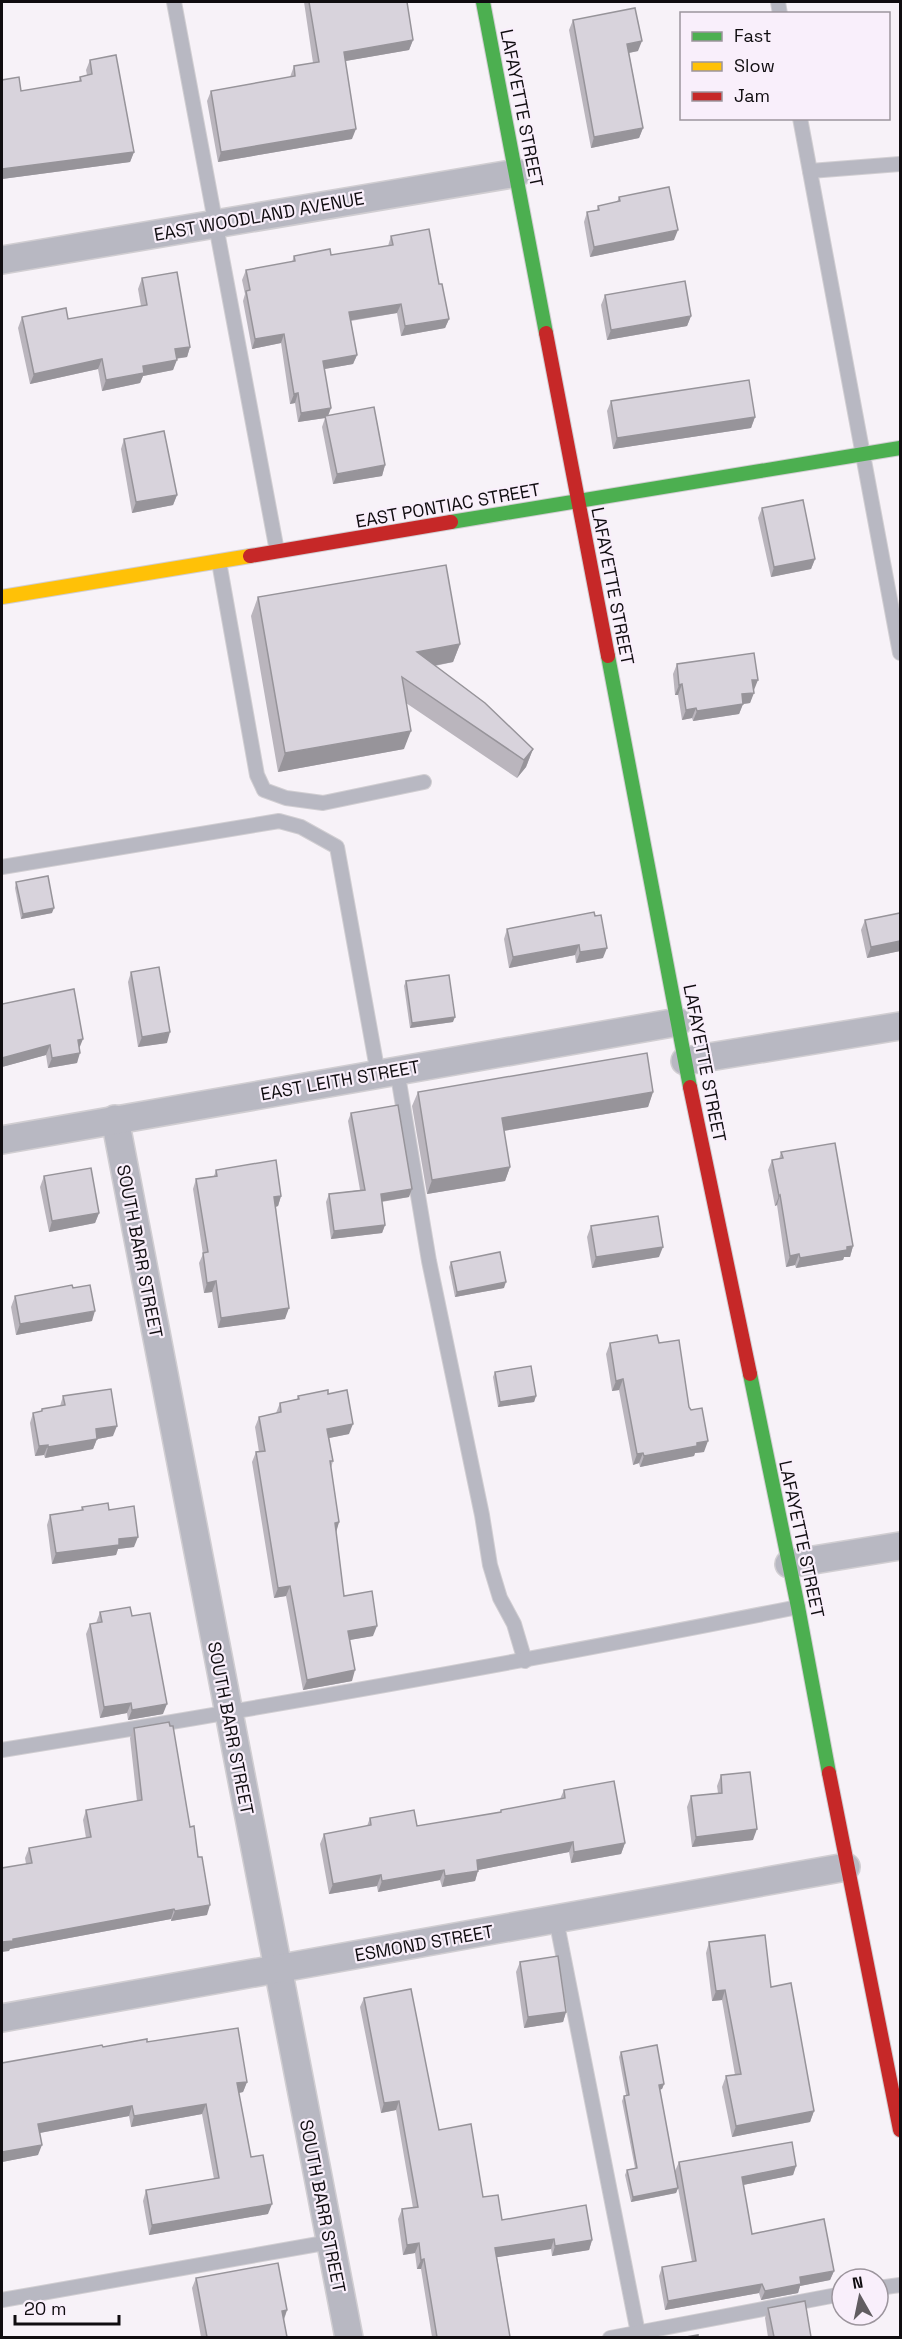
<svg xmlns="http://www.w3.org/2000/svg" width="902" height="2339" font-family="'Space Grotesk',sans-serif">
  <style>
    .lines { fill: none; stroke-linecap: round; stroke-linejoin: round }
    .lane-casing { stroke: #d1ced2; stroke-width: 16 }
    .street-casing { stroke: #d1ced2; stroke-width: 30 }
    .fast-casing { stroke: #d1ced2; stroke-width: 16 }
    .slow-casing { stroke: #d1ced2; stroke-width: 16 }
    .jam-casing { stroke: #d1ced2; stroke-width: 16 }
    .lane { stroke: #b8b8c2; stroke-width: 14 }
    .street { stroke: #b8b8c2; stroke-width: 27 }
    .fast { stroke: #4caf50; stroke-width: 14 }
    .slow { stroke: #ffc107; stroke-width: 14 }
    .jam { stroke: #c62828; stroke-width: 14 }
    .wall { fill: #bab5bd }
    .shaded-wall { fill: #97949a }
    .building { fill: #d8d3dc; stroke: #97949a; stroke-width: 1.5 }
    .labels { text-anchor: middle; dominant-baseline: central; stroke-width: 4.5; stroke-linejoin: round; paint-order: stroke }
    .street-label { font-size: 18px; fill: #100d10; stroke: #f9effb }
  </style>
  <rect width="100%" height="100%" fill="#f7f2f8"/>
  <g class="lines">
    <defs>
      <g id="lane">
        <path d="M174,2L277,551"/>
        <path d="M778,2L780,14"/>
        <path d="M800,118L900,653"/>
        <path d="M810,171L900,164"/>
        <path d="M219,562L257,775L264,790L286,798L323,803L424,782"/>
        <path d="M2,867L279,821L301,827L337,847L378,1074"/>
        <path d="M397,1070L429,1261L482,1515L490,1565L500,1598L514,1624L525,1661"/>
        <path d="M2,1750C268,1707 533,1660 798,1607"/>
        <path d="M556,1919L638,2333"/>
        <path d="M878,2288L900,2285"/>
        <path d="M2,2300L330,2242"/>
        <path d="M610,2338L842,2294"/>
      </g>
      <g id="street">
        <path d="M2,260L517,173"/>
        <path d="M685,1061L900,1026"/>
        <path d="M115,1119L349,2338"/>
        <path d="M2,1140L678,1022"/>
        <path d="M789,1564L900,1546"/>
        <path d="M2,2018L846,1867"/>
      </g>
      <g id="fast">
        <path d="M483,2L546,333"/>
        <path d="M451,522L900,448"/>
        <path d="M608,656L690,1087"/>
        <path d="M750,1374L798,1607L829,1773"/>
      </g>
      <path id="slow" d="M2,597L250,556"/>
      <g id="jam">
        <path d="M546,333L608,656"/>
        <path d="M250,556L451,522"/>
        <path d="M690,1087L750,1374"/>
        <path d="M829,1773L900,2130"/>
      </g>
    </defs>
    <use href="#lane" class="lane-casing"/>
    <use href="#street" class="street-casing"/>
    <use href="#fast" class="fast-casing"/>
    <use href="#slow" class="slow-casing"/>
    <use href="#jam" class="jam-casing"/>
    <use href="#lane" class="lane"/>
    <use href="#street" class="street"/>
    <use href="#fast" class="fast"/>
    <use href="#slow" class="slow"/>
    <use href="#jam" class="jam"/>
  </g>
  <g class="wall">
    <path d="M304,2H407L413,40L409,50L345,61L352,139L218,162L207,101L211,91L290,77L294,66L313,63Z"/>
    <path d="M573,20L638,51L629,53L643,128L639,138L591,148L569,30Z"/>
    <path d="M90,60L134,152L130,162L2,179V80L21,91L79,81L80,77L87,75L86,70Z"/>
    <path d="M619,197L674,240L590,257L584,222L587,212L597,210L598,206L617,202Z"/>
    <path d="M391,236L439,284L449,319L445,328L401,336L397,313L351,321L357,355L353,364L324,369L331,408L328,416L385,465L382,476L333,484L322,427L325,418L298,422L295,403L290,404L281,343L252,349L243,301L245,294L242,280L246,270L292,262L294,256L331,255L388,246Z"/>
    <path d="M142,278L190,347L187,357L176,359L173,370L143,376L140,383L102,391L98,369L30,384L18,328L22,317L68,319L141,306L138,289Z"/>
    <path d="M605,295L691,316L687,326L607,340L601,305Z"/>
    <path d="M611,401L755,417L751,428L613,449L607,411Z"/>
    <path d="M124,439L177,495L173,505L132,513L121,449Z"/>
    <path d="M762,508L815,559L811,569L771,577L758,518Z"/>
    <path d="M258,597L460,644L453,662L435,666L533,749L526,767L517,778L406,703L404,749L278,772L251,616Z"/>
    <path d="M677,664L754,690L750,703L743,704L739,714L693,721L692,718L682,720L678,695H675L673,674Z"/>
    <path d="M16,882L52,913L21,919L15,888Z"/>
    <path d="M594,912L603,958L576,963L575,955L509,968L504,939L507,929Z"/>
    <path d="M900,913V951L867,958L861,930L865,920Z"/>
    <path d="M131,972L167,1043L138,1047L128,982Z"/>
    <path d="M406,981L453,1022L410,1028L404,986Z"/>
    <path d="M2,1004L79,1048L77,1063L48,1068L46,1055L2,1067Z"/>
    <path d="M418,1092H653L648,1107L504,1131L510,1167L505,1181L427,1194L412,1106Z"/>
    <path d="M351,1113L409,1197L382,1202L385,1225L382,1233L331,1239L326,1202L329,1194L360,1190L348,1121Z"/>
    <path d="M781,1152L853,1246L850,1257H844L843,1260L796,1268L795,1265L786,1267L777,1205L775,1206L768,1170L772,1160L779,1159Z"/>
    <path d="M216,1170L281,1196L278,1206L276,1207L285,1319L218,1328L212,1292L204,1293L199,1263L203,1254L193,1189L196,1179L214,1176Z"/>
    <path d="M44,1176L99,1213L95,1223L49,1232L40,1187Z"/>
    <path d="M591,1226L659,1257L592,1268L587,1237Z"/>
    <path d="M451,1262L504,1288L455,1297L449,1267Z"/>
    <path d="M73,1288L92,1321L16,1335L11,1307L15,1296Z"/>
    <path d="M610,1343H659L689,1407L704,1452L695,1453L694,1456L640,1467L639,1463L633,1465L619,1390L612,1391L606,1354Z"/>
    <path d="M495,1372L536,1396L534,1402L498,1407L493,1377Z"/>
    <path d="M328,1394L349,1434L329,1438L333,1461L331,1468L339,1522L336,1531L344,1596L373,1636L349,1640L352,1681L303,1690L286,1596L274,1598L252,1462L256,1452H259L255,1427L259,1417L276,1413L280,1403L297,1399L298,1396Z"/>
    <path d="M63,1396L113,1436L97,1439L93,1449L45,1458L44,1455L35,1456L30,1423L33,1413L41,1411L42,1409L60,1406Z"/>
    <path d="M82,1507L109,1510L134,1547L118,1549L116,1555L52,1564L47,1525L50,1515L81,1511Z"/>
    <path d="M100,1612L132,1616L163,1714L128,1720L127,1713L100,1718L86,1634L90,1624L96,1623Z"/>
    <path d="M134,1728L190,1827L198,1857L207,1915L171,1921V1919L10,1949L9,1951L26,1864L25,1858L29,1848L86,1838L83,1820L86,1810L137,1801L130,1738Z"/>
    <path d="M721,1775L753,1840L692,1847L687,1807L691,1796L718,1793L717,1786Z"/>
    <path d="M564,1790L625,1843L621,1854L571,1863L569,1852L478,1870L475,1881L442,1887L440,1880L378,1892L377,1886L329,1894L320,1844L324,1834L367,1826L370,1818L417,1826L500,1812L501,1810L560,1799Z"/>
    <path d="M709,1942L771,1987L814,2111L810,2122L732,2137L722,2087L726,2076L735,2075L722,2000L712,2001L706,1953Z"/>
    <path d="M520,1962L566,2012L563,2022L524,2028L516,1972Z"/>
    <path d="M364,1998L439,2130L483,2197L502,2220L592,2240L589,2250L552,2256L551,2249L497,2257L510,2337H432L421,2269H417L415,2253L403,2255L398,2219L402,2209L413,2208L396,2110L381,2113L360,2007Z"/>
    <path d="M147,2042L247,2082L243,2092L239,2093L251,2157L268,2214L149,2235L143,2201L146,2190L214,2179L202,2114L131,2127L129,2116L40,2133L38,2155L2,2162V2063L103,2047Z"/>
    <path d="M621,2052L664,2084L662,2089L659,2090L675,2171L679,2162L796,2166L793,2175L743,2185L752,2234L834,2271L830,2280L800,2286L798,2293L761,2300L759,2293L665,2310L659,2276L662,2267L692,2262L678,2188L676,2193L631,2202L625,2175L627,2170L635,2168L622,2101L624,2096L626,2095L619,2057Z"/>
    <path d="M196,2278L287,2310L284,2320L287,2337H201L192,2288Z"/>
    <path d="M768,2308L811,2337H768L765,2318Z"/>
  </g>
  <g class="shaded-wall">
    <path d="M413,40L409,50L340,62L344,52Z"/>
    <path d="M642,41L638,51L623,54L627,44Z"/>
    <path d="M643,128L639,138L591,148L594,137Z"/>
    <path d="M356,129L352,139L218,162L221,152Z"/>
    <path d="M134,152L130,162L2,179V169Z"/>
    <path d="M678,230L674,240L590,257L594,247Z"/>
    <path d="M401,304L397,313L346,321L349,312Z"/>
    <path d="M691,316L687,326L607,340L611,330Z"/>
    <path d="M449,319L445,328L401,336L405,326Z"/>
    <path d="M284,334L281,343L252,349L255,339Z"/>
    <path d="M190,347L187,357L171,359L175,349Z"/>
    <path d="M357,355L353,364L319,370L323,361Z"/>
    <path d="M102,359L98,369L30,384L34,374Z"/>
    <path d="M177,360L173,370L143,376L140,383L102,391L106,380L143,366Z"/>
    <path d="M298,393L295,403L290,404L294,394Z"/>
    <path d="M331,408L327,418L325,416V418L298,422L301,413Z"/>
    <path d="M755,417L751,428L613,449L617,438Z"/>
    <path d="M385,465L382,476L333,484L337,474Z"/>
    <path d="M177,495L173,505L132,513L136,502Z"/>
    <path d="M815,559L811,569L771,577L774,567Z"/>
    <path d="M460,644L453,662L410,670L417,652Z"/>
    <path d="M752,680H758L754,690H748Z"/>
    <path d="M682,684L678,695H675L679,685Z"/>
    <path d="M754,693L750,703L743,704L739,714L693,721L697,711L742,694Z"/>
    <path d="M696,708L692,718L682,720L686,710Z"/>
    <path d="M411,731L404,749L278,772L285,753Z"/>
    <path d="M533,749L526,767L517,778L524,760Z"/>
    <path d="M54,908L52,913L21,919L23,914Z"/>
    <path d="M900,941V951L867,958L871,947Z"/>
    <path d="M579,945L575,955L509,968L513,957Z"/>
    <path d="M607,948L603,958L576,963L580,952Z"/>
    <path d="M455,1017L453,1022L410,1028L412,1023Z"/>
    <path d="M170,1032L167,1043L138,1047L142,1037Z"/>
    <path d="M83,1039L79,1049L78,1040Z"/>
    <path d="M50,1045L46,1055L2,1067V1058Z"/>
    <path d="M80,1053L77,1063L48,1068L52,1058Z"/>
    <path d="M653,1092L648,1107L496,1132L502,1118Z"/>
    <path d="M510,1167L505,1181L427,1194L432,1180Z"/>
    <path d="M412,1189L409,1197L378,1202L381,1194Z"/>
    <path d="M780,1195L777,1205L775,1206L779,1196Z"/>
    <path d="M281,1196L278,1206L271,1208L274,1197Z"/>
    <path d="M99,1213L95,1223L49,1232L52,1221Z"/>
    <path d="M385,1225L382,1233L331,1239L334,1231Z"/>
    <path d="M853,1246L850,1257H844L843,1260L796,1268L800,1258Z"/>
    <path d="M663,1247L659,1257L592,1268L596,1257Z"/>
    <path d="M799,1254L795,1265L786,1267L790,1256Z"/>
    <path d="M216,1281L212,1292L204,1293L207,1283Z"/>
    <path d="M506,1282L504,1288L455,1297L457,1292Z"/>
    <path d="M289,1308L285,1319L218,1328L221,1318Z"/>
    <path d="M95,1311L92,1321L16,1335L20,1324Z"/>
    <path d="M623,1379L619,1390L612,1391L616,1381Z"/>
    <path d="M536,1396L534,1402L498,1407L500,1402Z"/>
    <path d="M353,1424L349,1434L324,1439L327,1429Z"/>
    <path d="M117,1426L113,1436L92,1440L96,1429Z"/>
    <path d="M97,1439L93,1449L45,1458L48,1447Z"/>
    <path d="M708,1441L704,1452L695,1453L694,1456L640,1467L644,1456L697,1443Z"/>
    <path d="M48,1445L44,1455L35,1456L39,1446Z"/>
    <path d="M643,1453L639,1463L633,1465L637,1454Z"/>
    <path d="M339,1522L336,1533L335,1523Z"/>
    <path d="M138,1537L134,1547L118,1549L116,1555L52,1564L56,1553L119,1539Z"/>
    <path d="M290,1586L286,1596L274,1598L278,1588Z"/>
    <path d="M377,1626L373,1636L344,1641L348,1631Z"/>
    <path d="M355,1670L352,1681L303,1690L307,1680Z"/>
    <path d="M131,1703L127,1713L100,1718L104,1707Z"/>
    <path d="M167,1704L163,1714L128,1720L132,1710Z"/>
    <path d="M757,1829L753,1840L692,1847L696,1837Z"/>
    <path d="M573,1842L569,1852L473,1871L477,1860Z"/>
    <path d="M625,1843L621,1854L571,1863L574,1852Z"/>
    <path d="M444,1870L440,1880L378,1892L382,1881Z"/>
    <path d="M478,1871L475,1881L442,1887L445,1876Z"/>
    <path d="M381,1875L377,1886L329,1894L333,1884Z"/>
    <path d="M210,1905L207,1915L171,1921L175,1911Z"/>
    <path d="M174,1909L171,1919L10,1949L9,1951L2,1952V1942L13,1939Z"/>
    <path d="M725,1990L722,2000L712,2001L716,1991Z"/>
    <path d="M566,2012L563,2022L524,2028L528,2017Z"/>
    <path d="M247,2082L243,2092L233,2094L237,2083Z"/>
    <path d="M664,2084L662,2089L657,2090L659,2085Z"/>
    <path d="M399,2101L396,2110L381,2113L384,2103Z"/>
    <path d="M206,2104L202,2114L131,2127L134,2116Z"/>
    <path d="M132,2106L129,2116L34,2134L38,2124Z"/>
    <path d="M814,2111L810,2122L732,2137L736,2126Z"/>
    <path d="M42,2145L38,2155L2,2162V2152Z"/>
    <path d="M796,2166L793,2175L738,2186L742,2177Z"/>
    <path d="M678,2188L676,2193L631,2202L633,2197Z"/>
    <path d="M272,2204L268,2214L149,2235L152,2225Z"/>
    <path d="M554,2239L551,2249L492,2258L495,2248Z"/>
    <path d="M592,2240L589,2250L552,2256L555,2246Z"/>
    <path d="M419,2243L415,2253L403,2255L407,2245Z"/>
    <path d="M424,2259L421,2269H417L421,2260Z"/>
    <path d="M834,2271L830,2280L800,2286L798,2293L761,2300L765,2291L800,2277Z"/>
    <path d="M762,2284L759,2293L665,2310L668,2301Z"/>
    <path d="M287,2310L283,2321L282,2311Z"/>
  </g>
  <g class="building">
    <path d="M309,2H407L413,40L344,52L356,129L221,152L211,91L295,76L294,66L319,62Z"/>
    <path d="M635,8L642,41L627,44L643,128L594,137L573,20Z"/>
    <path d="M116,55L134,152L2,169V80L19,77L21,91L81,81L80,77L92,74L90,60Z"/>
    <path d="M669,187L678,230L594,247L587,212L599,210L598,206L620,201L619,197Z"/>
    <path d="M429,229L439,284H442L449,319L405,326L401,304L349,312L357,355L323,361L331,408L301,413L298,393L294,394L284,334L255,339L246,291L250,290L246,270L295,261L294,256L330,249L331,255L393,245L391,236Z"/>
    <path d="M177,272L190,347L175,349L177,360L143,366L144,373L106,380L102,359L34,374L22,317L66,308L68,319L147,305L142,278Z"/>
    <path d="M685,281L691,316L611,330L605,295Z"/>
    <path d="M749,380L755,417L617,438L611,401Z"/>
    <path d="M374,407L385,465L337,474L325,416Z"/>
    <path d="M164,431L177,495L136,502L124,439Z"/>
    <path d="M803,500L815,559L774,567L762,508Z"/>
    <path d="M446,565L460,644L417,652L485,703L533,749L524,760L402,677L411,731L285,753L258,597Z"/>
    <path d="M754,653L758,680H752L754,693L742,694L743,704L697,711L696,708L686,710L682,684L679,685L677,664Z"/>
    <path d="M48,876L54,908L23,914L16,882Z"/>
    <path d="M594,912L595,916L601,915L607,948L580,952L579,945L513,957L507,929Z"/>
    <path d="M900,913V941L871,947L865,920Z"/>
    <path d="M159,967L170,1032L142,1037L131,972Z"/>
    <path d="M449,975L455,1017L412,1023L406,981Z"/>
    <path d="M74,989L83,1039L78,1040L80,1053L52,1058L50,1045L2,1058V1004Z"/>
    <path d="M647,1053L653,1092L502,1118L510,1167L432,1180L418,1092Z"/>
    <path d="M398,1105L412,1189L381,1194L385,1225L334,1231L329,1194L365,1190L351,1113Z"/>
    <path d="M835,1143L853,1246L847,1247V1250L800,1258L799,1254L790,1256L780,1195L779,1196L772,1160L783,1158L781,1152Z"/>
    <path d="M276,1160L281,1196L274,1197L289,1308L221,1318L216,1281L207,1283L203,1253L208,1252L196,1179L217,1176L216,1170Z"/>
    <path d="M91,1168L99,1213L52,1221L44,1176Z"/>
    <path d="M658,1216L663,1247L596,1257L591,1226Z"/>
    <path d="M500,1252L506,1282L457,1292L451,1262Z"/>
    <path d="M72,1285L73,1288L90,1285L95,1311L20,1324L15,1296Z"/>
    <path d="M657,1335L659,1343L679,1340L689,1407L691,1410L702,1408L708,1441L697,1443V1446L644,1456L643,1453L637,1454L623,1379L616,1381L610,1343Z"/>
    <path d="M531,1366L536,1396L500,1402L495,1372Z"/>
    <path d="M111,1389L117,1426L96,1429L97,1439L48,1447V1445L39,1446L33,1413L42,1411V1409L65,1405L63,1396Z"/>
    <path d="M328,1390V1394L347,1390L353,1424L327,1429L333,1461H330L339,1522L335,1523L344,1596L372,1591L377,1626L348,1631L355,1670L307,1680L290,1586L278,1588L256,1452L265,1451L259,1417L281,1412L280,1403L299,1399L298,1396Z"/>
    <path d="M108,1503L109,1510L134,1506L138,1537L119,1539V1545L56,1553L50,1515L83,1510L82,1507Z"/>
    <path d="M130,1607L132,1616L150,1613L167,1704L132,1710L131,1703L104,1707L90,1624L102,1622L100,1612Z"/>
    <path d="M169,1722L170,1726H173L190,1827L194,1826L198,1857H202L210,1905L175,1911L174,1909L13,1939V1941L2,1942V1868L32,1863L29,1848L91,1837L86,1810L142,1800L134,1728Z"/>
    <path d="M750,1772L757,1829L696,1837L691,1796L722,1793L721,1775Z"/>
    <path d="M614,1781L625,1843L574,1852L573,1842L477,1860L478,1871L445,1876L444,1870L382,1881L381,1875L333,1884L324,1834L371,1825L370,1818L414,1810L417,1826L501,1812V1810L565,1798L564,1790Z"/>
    <path d="M765,1935L771,1987L791,1983L814,2111L736,2126L726,2076L741,2074L725,1990L716,1991L709,1942Z"/>
    <path d="M558,1956L566,2012L528,2017L520,1962Z"/>
    <path d="M411,1989L439,2130L471,2124L483,2197L498,2195L502,2220L586,2205L592,2240L555,2246L554,2239L495,2248L510,2337H437L424,2259L421,2260L419,2243L407,2245L402,2209L418,2207L399,2101L384,2103L364,1998Z"/>
    <path d="M238,2028L247,2082L237,2083L251,2157L263,2155L272,2204L152,2225L146,2190L219,2178L206,2104L134,2116L132,2106L38,2124L42,2145L2,2152V2063L102,2045L103,2047L147,2039V2042Z"/>
    <path d="M657,2045L664,2084L659,2085L678,2188L633,2197L627,2170L637,2168L624,2096L629,2095L621,2052Z"/>
    <path d="M792,2142L796,2166L742,2177L752,2234L824,2219L834,2271L800,2277L801,2284L765,2291L762,2284L668,2301L662,2267L696,2261L679,2162Z"/>
    <path d="M278,2263L287,2310L282,2311L287,2337H207L196,2278Z"/>
    <path d="M805,2301L811,2337H774L768,2308Z"/>
    <path d="M698,2335V2337H686Z"/>
  </g>
  <g class="labels">
    <g class="street-label">
      <text transform="translate(522 108) rotate(79)">LAFAYETTE STREET</text>
      <text transform="translate(259 216) rotate(-10)">EAST WOODLAND AVENUE</text>
      <text transform="translate(448 505) rotate(-10)">EAST PONTIAC STREET</text>
      <text transform="translate(613 586) rotate(79)">LAFAYETTE STREET</text>
      <text transform="translate(705 1063) rotate(79)">LAFAYETTE STREET</text>
      <text transform="translate(340 1080) rotate(-10)">EAST LEITH STREET</text>
      <text transform="translate(140 1251) rotate(79)">SOUTH BARR STREET</text>
      <text transform="translate(802 1539) rotate(78)">LAFAYETTE STREET</text>
      <text transform="translate(231 1728) rotate(79)">SOUTH BARR STREET</text>
      <text transform="translate(424 1943) rotate(-10)">ESMOND STREET</text>
      <text transform="translate(323 2206) rotate(79)">SOUTH BARR STREET</text>
    </g>
  </g>
  <rect width="902" height="2339" fill="none" stroke="#100d10" stroke-width="6"/>
  <rect x="680" y="12" width="210" height="108" fill="#f9effb" stroke="#9c959d" stroke-width="1.5"/>
  <rect x="692" y="32" width="30" height="9" fill="#4caf50" stroke="#9c959d" stroke-width="1.5"/>
  <text x="734" y="42" font-size="18" fill="#100d10">Fast</text>
  <rect x="692" y="62" width="30" height="9" fill="#ffc107" stroke="#9c959d" stroke-width="1.5"/>
  <text x="734" y="72" font-size="18" fill="#100d10">Slow</text>
  <rect x="692" y="92" width="30" height="9" fill="#c62828" stroke="#9c959d" stroke-width="1.5"/>
  <text x="734" y="102" font-size="18" fill="#100d10">Jam</text>
  <g transform="translate(860 2297) rotate(351)"><circle r="28" fill="#f9effb" stroke="#9c959d" stroke-width="1.5"/>
  <path d="M0-4.5L10 22L0 15L-10 22Z" fill="#615d61"/>
  <text y="-9" font-size="16" font-weight="bold" text-anchor="middle" fill="#100d10">N</text>
  </g>
  <path d="M15 2315v9h104v-9" fill="none" stroke="#100d10" stroke-width="3"/>
  <text x="24" y="2315" font-size="18" fill="#100d10" stroke="#f9effb" stroke-width="4.5" paint-order="stroke">20 m</text>
</svg>
